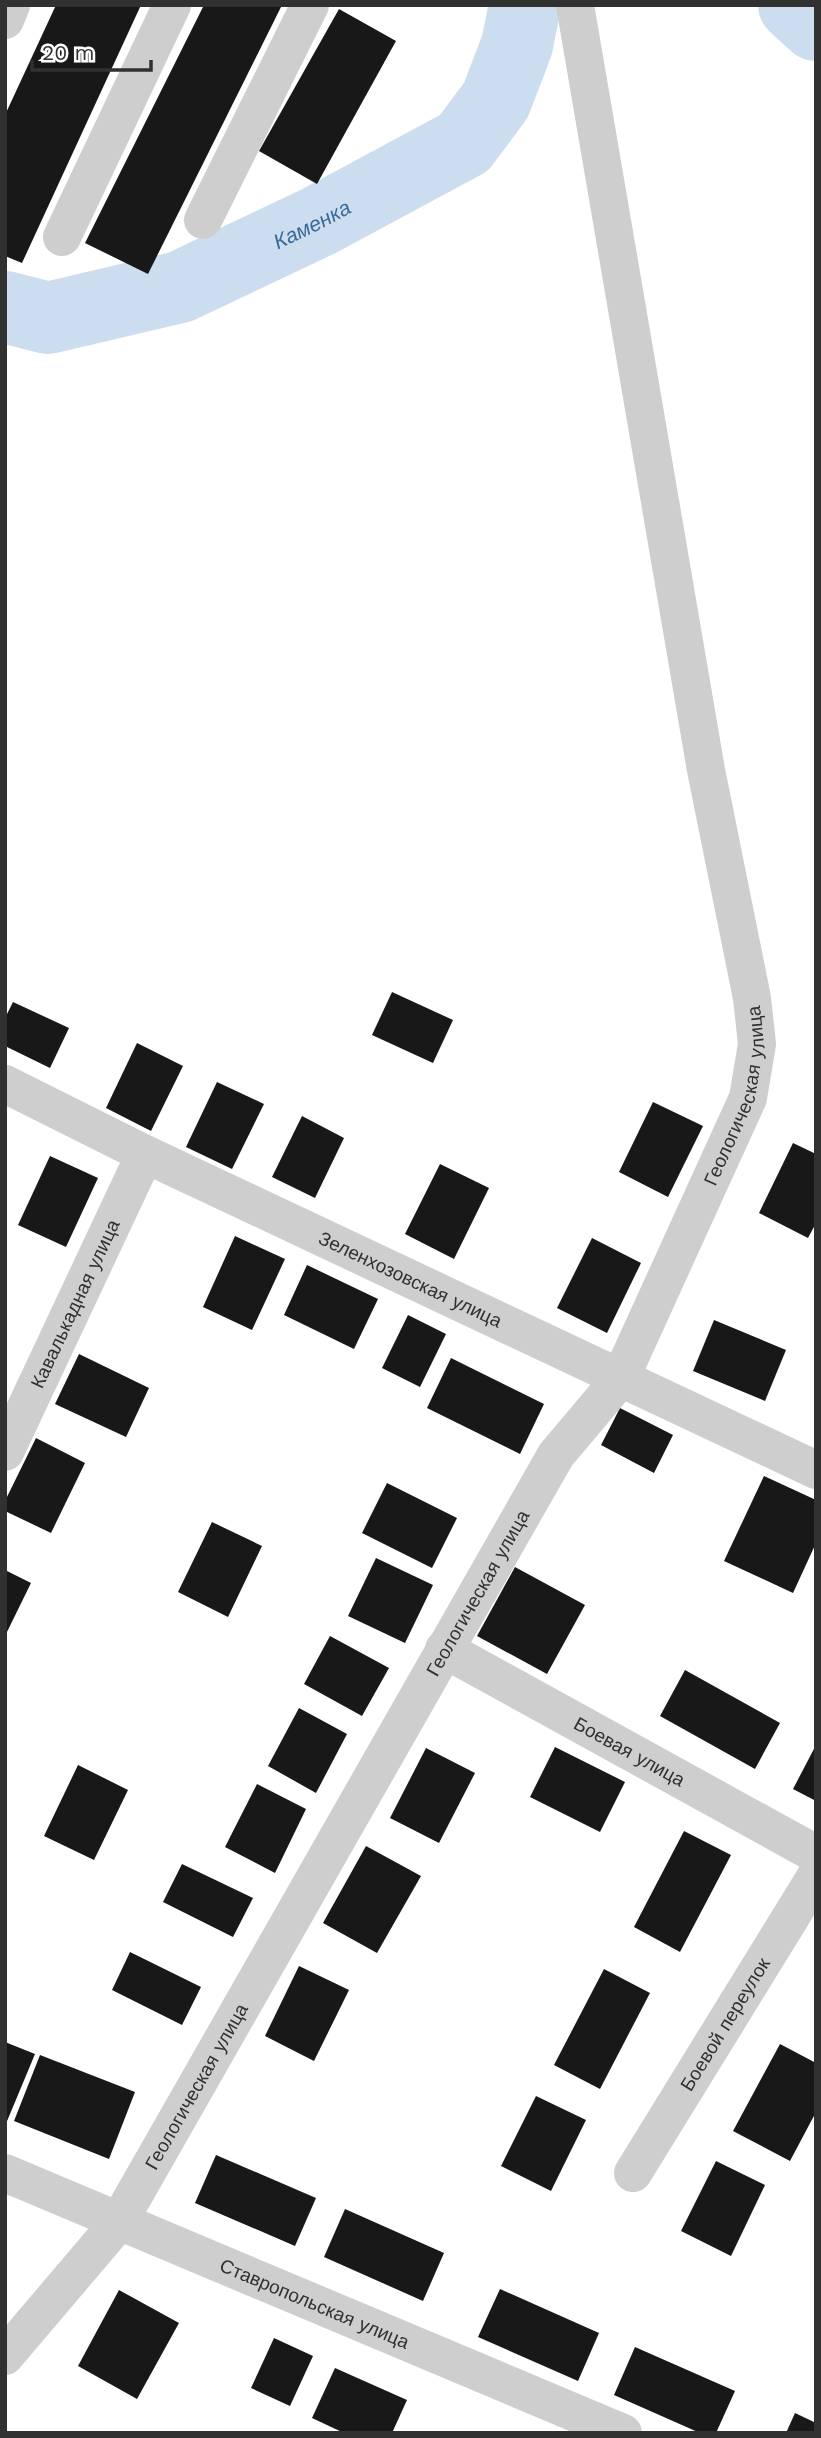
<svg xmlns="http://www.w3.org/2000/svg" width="821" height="2438" font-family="'Work Sans',sans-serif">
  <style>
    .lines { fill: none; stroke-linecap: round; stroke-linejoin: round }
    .river { stroke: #cbddee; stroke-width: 72 }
    .building { fill: #181818 }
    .minor { stroke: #cecece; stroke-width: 38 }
    .labels { text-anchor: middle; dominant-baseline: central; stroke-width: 7; stroke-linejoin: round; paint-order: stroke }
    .street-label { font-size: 19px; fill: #313131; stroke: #fff }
    .water-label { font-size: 21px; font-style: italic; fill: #3b6998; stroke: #fff }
  </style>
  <rect width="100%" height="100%" fill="#fff"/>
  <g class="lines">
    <g class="river">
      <path d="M794,5L816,25"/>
      <path id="s1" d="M5,307L48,318L180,287L319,221L464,143L496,100L517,45L525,5"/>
    </g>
  </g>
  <g class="building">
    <path d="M56,5H141L22,263L5,256V115Z"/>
    <path d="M204,5H282L148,274L85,243Z"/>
    <path d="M339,9L396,41L317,184L259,151Z"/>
    <path d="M392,992L453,1020L433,1063L372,1035Z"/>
    <path d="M13,1002L69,1028L50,1068L5,1046V1018Z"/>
    <path d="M137,1043L183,1066L151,1131L106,1108Z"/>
    <path d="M217,1082L264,1104L232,1169L186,1147Z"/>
    <path d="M653,1102L703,1126L668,1197L619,1172Z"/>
    <path d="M302,1116L344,1138L315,1198L272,1177Z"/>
    <path d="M793,1143L816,1154V1223L808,1238L759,1213Z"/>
    <path d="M50,1156L98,1178L66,1247L18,1225Z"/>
    <path d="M440,1164L489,1188L454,1259L405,1234Z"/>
    <path d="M235,1236L285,1259L252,1330L203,1307Z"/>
    <path d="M592,1238L641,1263L607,1333L557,1308Z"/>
    <path d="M307,1265L378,1299L354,1349L284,1315Z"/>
    <path d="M408,1315L446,1334L420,1387L382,1368Z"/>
    <path d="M714,1320L786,1350L765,1401L693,1371Z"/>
    <path d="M79,1354L149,1388L126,1437L55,1404Z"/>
    <path d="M451,1358L544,1404L520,1454L427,1408Z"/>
    <path d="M620,1408L673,1435L654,1473L601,1445Z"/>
    <path d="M36,1438L85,1463L51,1533L5,1511V1501Z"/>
    <path d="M764,1476L816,1500V1543L793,1593L724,1561Z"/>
    <path d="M387,1483L457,1518L432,1568L362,1533Z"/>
    <path d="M212,1522L262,1546L228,1617L178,1592Z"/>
    <path d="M376,1558L433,1585L405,1643L348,1616Z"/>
    <path d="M515,1567L585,1605L547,1674L477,1636Z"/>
    <path d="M5,1570L31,1583L5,1636Z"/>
    <path d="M330,1636L389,1668L362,1716L304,1684Z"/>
    <path d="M685,1670L780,1723L755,1769L660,1716Z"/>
    <path d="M299,1708L347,1734L316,1793L268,1766Z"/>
    <path d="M816,1745V1801L793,1789Z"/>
    <path d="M555,1747L625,1782L600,1832L530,1797Z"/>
    <path d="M426,1748L475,1773L439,1843L390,1818Z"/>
    <path d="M78,1765L128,1790L94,1860L44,1836Z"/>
    <path d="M257,1784L306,1809L275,1873L225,1847Z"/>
    <path d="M684,1831L731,1855L680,1952L634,1927Z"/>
    <path d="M366,1846L421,1876L377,1953L323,1923Z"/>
    <path d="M182,1864L253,1898L233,1937L163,1902Z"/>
    <path d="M130,1952L201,1987L182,2025L112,1990Z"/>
    <path d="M299,1966L349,1990L314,2061L265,2036Z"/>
    <path d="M604,1969L650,1993L600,2089L554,2065Z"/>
    <path d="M5,2042L35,2054L5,2126Z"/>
    <path d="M780,2044L816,2063V2112L790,2161L733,2131Z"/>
    <path d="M40,2055L135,2092L109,2159L14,2121Z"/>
    <path d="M536,2096L586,2120L551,2191L501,2166Z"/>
    <path d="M216,2155L316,2198L295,2246L195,2203Z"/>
    <path d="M716,2161L765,2185L731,2256L681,2231Z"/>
    <path d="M345,2209L444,2253L423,2301L324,2257Z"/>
    <path d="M500,2289L599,2333L578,2381L478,2337Z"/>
    <path d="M119,2290L179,2323L137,2399L78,2366Z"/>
    <path d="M274,2338L313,2356L290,2406L251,2388Z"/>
    <path d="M635,2347L735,2391L716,2433H700L614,2395Z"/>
    <path d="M335,2368L407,2400L392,2433H344L312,2418Z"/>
    <path d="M795,2413L816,2423V2433H786Z"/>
  </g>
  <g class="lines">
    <g class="minor">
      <path d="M5,20L11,5"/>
      <path d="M203,220L310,5"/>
      <path d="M62,237L172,5"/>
      <path id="s2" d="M5,1084L145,1154L816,1470"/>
      <path id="s3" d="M5,1452L145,1154"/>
      <path id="s4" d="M444,1649L816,1854"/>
      <path id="s5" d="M5,2173L623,2433"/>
      <path id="s6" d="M633,2173L816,1876"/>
      <path id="s7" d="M5,2356L118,2223L556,1455L620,1379L748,1098L757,1044L752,998L706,770L575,5"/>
    </g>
  </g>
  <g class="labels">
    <g class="street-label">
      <text stroke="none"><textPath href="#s7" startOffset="1466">Геологическая улица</textPath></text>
      <text stroke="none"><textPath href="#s2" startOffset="450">Зеленхозовская улица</textPath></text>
      <text stroke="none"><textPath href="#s3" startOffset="164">Кавалькадная улица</textPath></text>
      <text stroke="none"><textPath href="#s7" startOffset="900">Геологическая улица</textPath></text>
      <text stroke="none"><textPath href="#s4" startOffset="212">Боевая улица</textPath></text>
      <text stroke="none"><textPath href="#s6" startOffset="175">Боевой переулок</textPath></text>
      <text stroke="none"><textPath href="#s7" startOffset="332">Геологическая улица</textPath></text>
      <text stroke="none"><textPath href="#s5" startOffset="336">Ставропольская улица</textPath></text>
    </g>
    <g class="water-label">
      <text stroke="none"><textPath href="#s1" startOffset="326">Каменка</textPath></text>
    </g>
  </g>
  <rect width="821" height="2438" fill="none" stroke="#313131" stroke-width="14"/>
  <path d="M32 60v10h119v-10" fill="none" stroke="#313131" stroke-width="3.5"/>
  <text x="42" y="60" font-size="21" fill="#313131" stroke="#ffffff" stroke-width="5" paint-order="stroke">20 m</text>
</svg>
